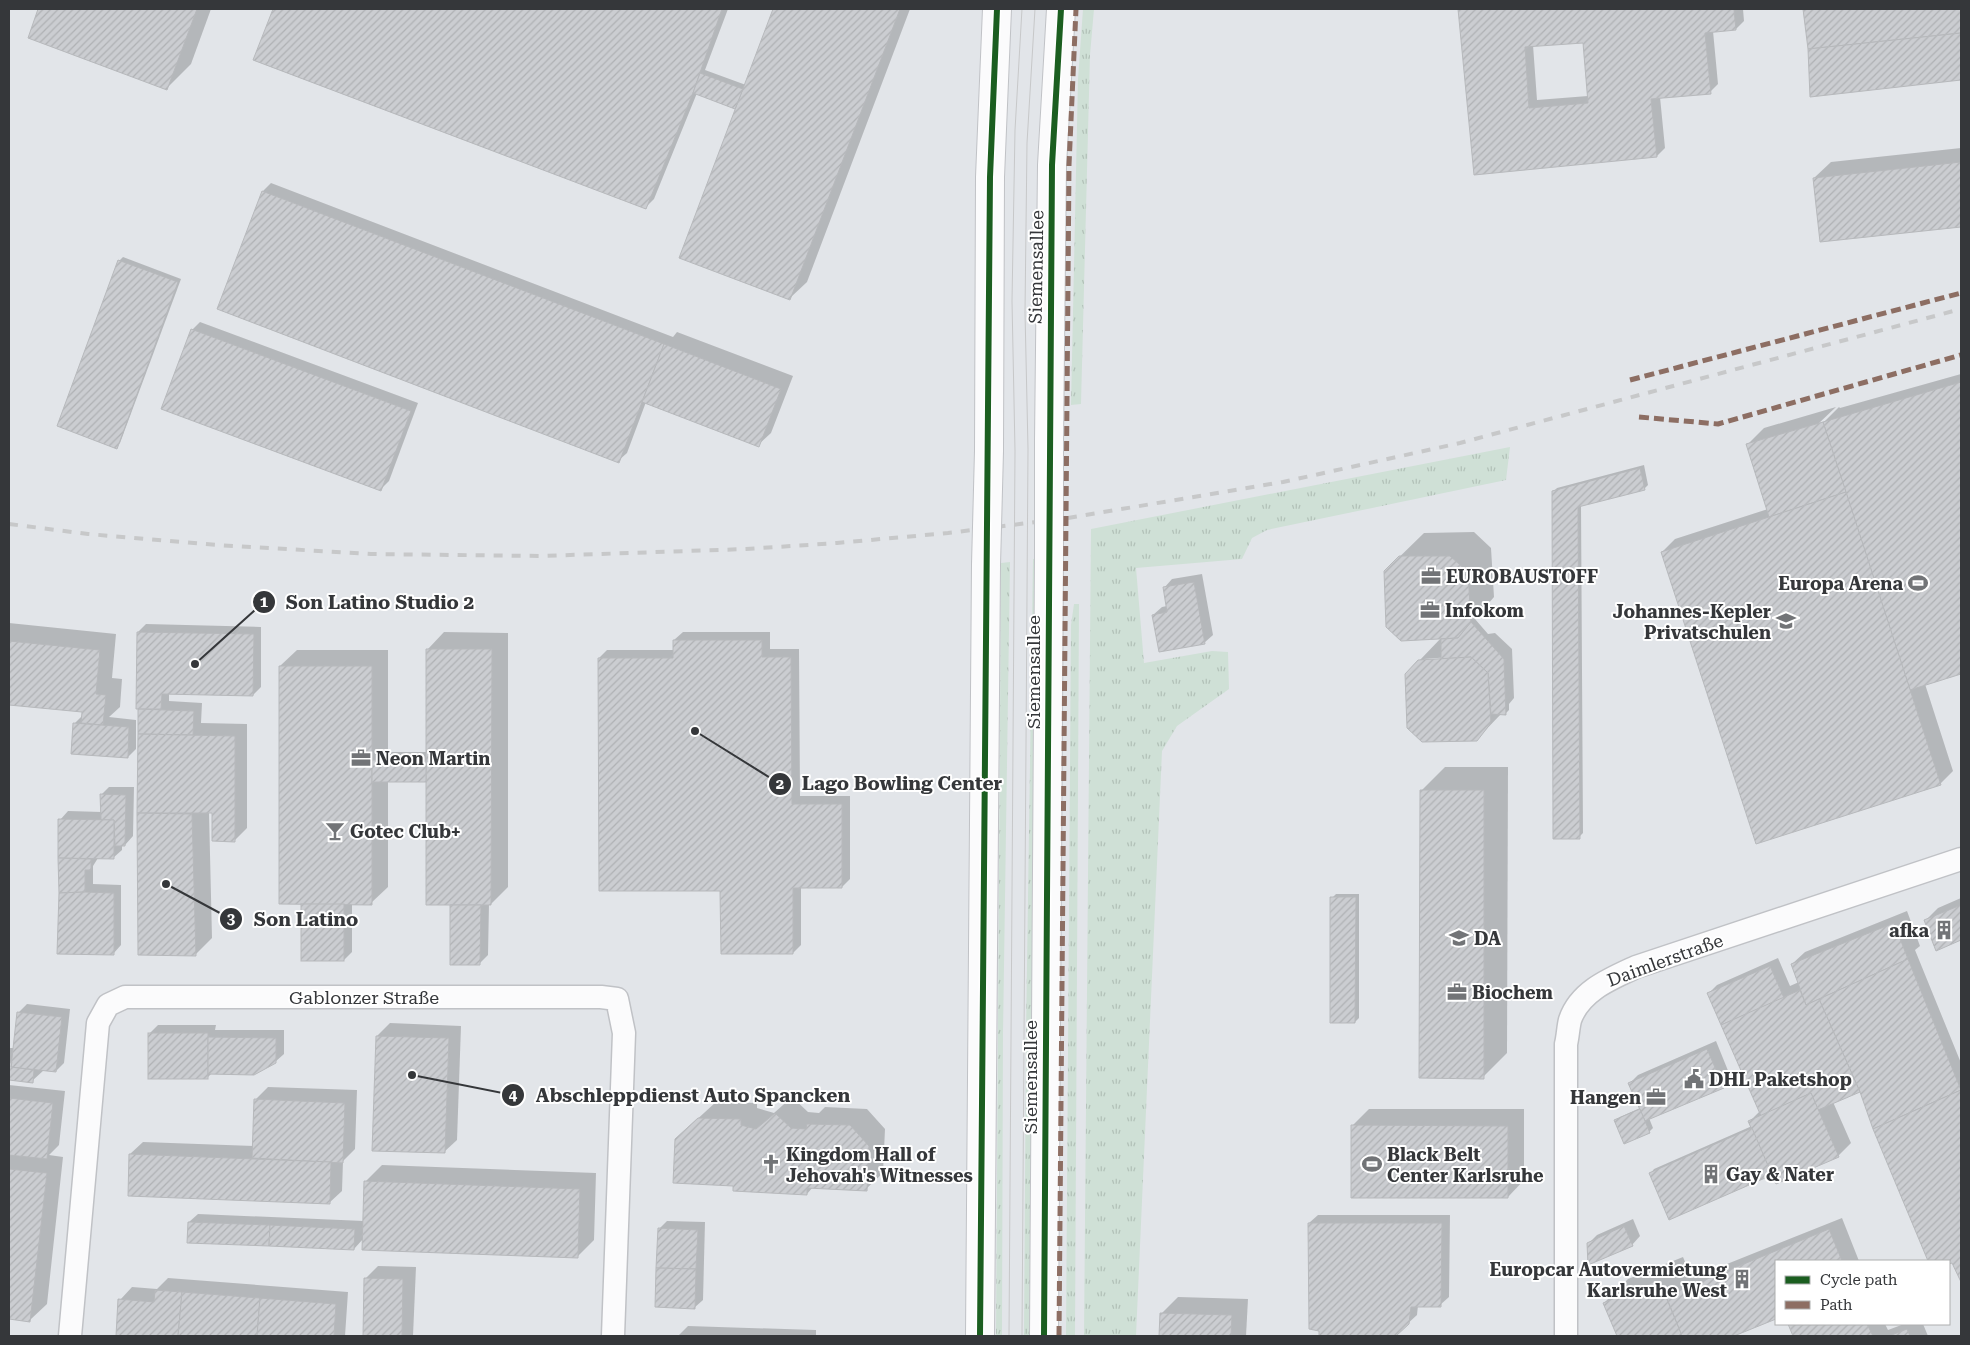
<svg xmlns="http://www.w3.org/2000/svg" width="1970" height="1345" font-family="'Roboto Serif',serif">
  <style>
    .grass { fill: url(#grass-tufts) }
    .shadow { fill: #0003; fill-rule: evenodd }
    .building { fill: url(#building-hatch); stroke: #b7b9bc; fill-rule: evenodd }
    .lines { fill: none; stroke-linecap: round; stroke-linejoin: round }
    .street-casing { stroke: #c0c2c6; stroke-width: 25 }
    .secondary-casing { stroke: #c0c2c6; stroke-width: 30 }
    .street { stroke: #fbfbfc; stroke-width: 22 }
    .secondary { stroke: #fbfbfc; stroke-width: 28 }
    .tram { stroke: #c7c8c9; stroke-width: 1 }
    .rail { stroke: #c7c8c9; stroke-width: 4; stroke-dasharray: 9 9; stroke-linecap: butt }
    .secondary-bridge-casing { stroke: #c0c2c6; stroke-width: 30; stroke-linecap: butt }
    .secondary-bridge { stroke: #fbfbfc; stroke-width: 28 }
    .quiet { stroke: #8d6e63; stroke-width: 5; stroke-dasharray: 10 5; stroke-linecap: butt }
    .cycleway-casing { stroke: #fff; stroke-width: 9 }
    .cycleway { stroke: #1b5e20; stroke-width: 6 }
    .labels { text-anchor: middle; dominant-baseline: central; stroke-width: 4; stroke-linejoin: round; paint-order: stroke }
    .street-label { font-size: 18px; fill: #35373a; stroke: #fff }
    .poi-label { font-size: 18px; font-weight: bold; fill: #35373a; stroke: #fff; text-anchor: start }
    .leader { fill: none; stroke: #35373a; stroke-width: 2 }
    .callout-dot { fill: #35373a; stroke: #fff; stroke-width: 2 }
    .mark-label { font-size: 15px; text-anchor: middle; font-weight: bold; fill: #fff }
    .callout-label { font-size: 19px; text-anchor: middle; font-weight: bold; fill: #35373a; stroke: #fff; stroke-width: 4; stroke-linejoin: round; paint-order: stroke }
  </style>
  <defs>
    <pattern id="grass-tufts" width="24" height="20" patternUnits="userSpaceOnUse" patternTransform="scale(1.25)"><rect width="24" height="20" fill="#cfe0d6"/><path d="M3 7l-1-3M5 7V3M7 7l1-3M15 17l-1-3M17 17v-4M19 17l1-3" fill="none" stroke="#b2c1b8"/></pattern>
    <pattern id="building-hatch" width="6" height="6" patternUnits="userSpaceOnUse" patternTransform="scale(1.25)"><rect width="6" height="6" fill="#cbcdd1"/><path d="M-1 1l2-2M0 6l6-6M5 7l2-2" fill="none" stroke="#afb1b4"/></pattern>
  </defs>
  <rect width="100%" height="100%" fill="#e2e5e9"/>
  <g class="grass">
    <path d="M1083,9H1094L1090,55L1081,404L1071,405L1078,79Z"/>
    <path d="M1510,447L1506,480L1267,530L1252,538L1242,559L1136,568L1144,663L1212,651L1228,652L1229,689L1177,726L1162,751L1136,1336H1084L1091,529Z"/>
    <path d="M1040,558L1034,1336H1024L1026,1034L1033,559Z"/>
    <path d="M1010,562L1003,1034L1002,1336H996L1001,563Z"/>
    <path d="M1074,604H1079L1075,1336H1066L1071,625Z"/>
  </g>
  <g class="shadow">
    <path d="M40,9H211L191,64L167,88L29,38Z"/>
    <path d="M274,9H728L705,70L746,85L774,9H910L807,282L790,298L738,104L735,108L697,93L654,199L646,207L255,59Z"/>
    <path d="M1459,9H1743L1744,21L1736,29L1713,31L1718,84L1710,92L1660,97L1665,148L1657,156L1476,173ZM1584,42L1588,96L1537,100L1533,45Z"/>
    <path d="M1805,9H1961V79L1811,95L1809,49Z"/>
    <path d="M1961,148V226L1821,241L1814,178L1831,162Z"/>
    <path d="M271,183L673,337L677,332L793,376L771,433L758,445L646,402L627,453L618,461L263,191Z"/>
    <path d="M123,257L181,279L120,443L116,447L119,261Z"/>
    <path d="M200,322L418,403L389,481L381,489L192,330Z"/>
    <path d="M1961,374V673L1925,684L1953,771L1940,784L1662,552L1675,539L1768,509L1747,445L1764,428L1836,407L1817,425L1819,427L1839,407L1840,408Z"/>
    <path d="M1644,465L1648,485L1644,489L1581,504L1583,833L1579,837L1553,492L1557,488Z"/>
    <path d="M1474,532L1491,548L1494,597L1475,619L1488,634L1495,633L1512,649L1514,698L1509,704V710L1506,713H1502L1476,740L1419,661L1442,637L1385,571L1424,533ZM1477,655L1424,661V659Z"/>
    <path d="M1202,574L1213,635L1204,643L1153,615L1162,607L1167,606L1164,588L1172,579Z"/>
    <path d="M9,623L116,634L112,678L122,679L120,707L109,717L136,720V749L128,757L75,723L83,715V711L9,704Z"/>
    <path d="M146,624L261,627V687L253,695L169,693V701L202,703L201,723L247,724V828L234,841L213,812H209L212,938L195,955L139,954L138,632Z"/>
    <path d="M444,632L508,633V887L491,904H489L488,955L480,963L452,904L428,779L388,780V887L371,903H352V952L344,960L303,903L280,666L297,650H388V752H428V649Z"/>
    <path d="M683,632H770V649H799L800,796H850V879L842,887H801V945L793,953L722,890L599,658L607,650H674V640Z"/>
    <path d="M1445,767H1508L1507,1053L1483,1077L1421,791Z"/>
    <path d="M109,787H134L133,836L125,845H122V850L113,858H98L93,866V884L121,885V945L113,954L59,953L60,820L68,811L102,812L101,795Z"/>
    <path d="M1336,894H1359V1018L1355,1022L1332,898Z"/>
    <path d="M1961,898V939L1937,949L1925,921L1938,908Z"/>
    <path d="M1907,911L1920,946L1915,950L1961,1063V1280L1952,1261H1930L1874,1129L1860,1090L1833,1102L1851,1143L1838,1156L1772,1173H1651L1654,1169L1752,1126L1750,1121L1760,1111L1709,993L1717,985L1778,958L1790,986L1799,982L1792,964L1805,952Z"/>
    <path d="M27,1004L70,1009L64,1063L56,1071L44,1070L32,1081L9,1079V1048H14L18,1013Z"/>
    <path d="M390,1023L461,1026L457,1140L444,1152L377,1036Z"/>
    <path d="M158,1025H216L215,1030H284V1054L275,1062L212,1073L207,1078L150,1033Z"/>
    <path d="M1716,1041L1731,1078L1723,1087L1649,1118L1653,1128L1649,1132L1616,1121L1620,1117L1640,1108L1630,1083L1638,1075Z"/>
    <path d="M9,1085L65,1091L59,1145L49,1155L63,1157L47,1304L30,1320L9,1318Z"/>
    <path d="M268,1087L357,1090L355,1149L343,1161L342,1191L329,1203L130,1154L143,1142L254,1146L255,1100Z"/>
    <path d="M792,1097L808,1112L819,1113L825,1107L867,1109L885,1129L883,1173L866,1189L813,1187L807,1194L734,1185L693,1123L716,1102L757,1103V1108L774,1113Z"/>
    <path d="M1369,1109H1524V1180L1508,1197L1352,1126Z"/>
    <path d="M382,1165L596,1173L594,1240L578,1256L363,1239L354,1249L189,1222L198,1214L364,1221L365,1182Z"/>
    <path d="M1318,1215H1450L1449,1297L1440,1305H1418L1417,1315L1394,1336H1320L1309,1223Z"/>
    <path d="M1842,1218L1859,1261H1776V1318L1731,1336H1618L1604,1303L1628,1279L1683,1257L1692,1278Z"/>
    <path d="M1633,1219L1640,1236L1632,1245L1589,1243L1597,1235Z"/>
    <path d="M667,1221L705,1222L703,1300L694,1308L659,1229Z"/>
    <path d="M378,1266L416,1267L413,1336H364L366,1278Z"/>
    <path d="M168,1278L348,1292L345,1336H117L120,1300L132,1287L157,1289Z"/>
    <path d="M1178,1297L1248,1299L1246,1336H1161L1162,1313Z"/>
    <path d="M1789,1324H1885L1888,1330L1904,1324H1923L1928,1336H1795Z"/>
    <path d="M688,1326L816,1330V1336H678Z"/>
  </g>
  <g class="building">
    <path d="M38,9H197L167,90L28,38Z"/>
    <path d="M273,9H722L693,93L646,209L253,60Z"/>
    <path d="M773,9H900L790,300L679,258Z"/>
    <path d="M1458,9H1734L1736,30L1705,33L1711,94L1651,99L1657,157L1474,175ZM1583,43L1588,103L1529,108L1525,47Z"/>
    <path d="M1803,9H1961V33L1808,49Z"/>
    <path d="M1961,33V80L1810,97L1808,49Z"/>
    <path d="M700,73L743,89L735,109L693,93Z"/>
    <path d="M1961,162V227L1820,242L1813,178Z"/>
    <path d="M262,191L664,344L619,463L217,309Z"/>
    <path d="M118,260L178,282L117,449L57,426Z"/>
    <path d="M191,329L411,411L381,491L161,409Z"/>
    <path d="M664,344L781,389L759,447L642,402Z"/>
    <path d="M1961,382V674L1910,690L1823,422Z"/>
    <path d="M1823,422L1846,492L1769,517L1746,444Z"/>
    <path d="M1640,468L1645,490L1578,507L1580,839H1553L1552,491Z"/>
    <path d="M1846,492L1941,785L1756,844L1661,552Z"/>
    <path d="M1399,556H1450L1468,572L1471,622L1458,638L1401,641L1386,627L1384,571Z"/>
    <path d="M1194,582L1205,644L1159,652L1152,615L1167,612L1163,587Z"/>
    <path d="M1471,622L1504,659L1506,715L1491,714L1488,673L1471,657L1441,659V639L1458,638Z"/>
    <path d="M137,632L254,634L253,696L162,694L161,709H136Z"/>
    <path d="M673,640H762V657H791L792,804H842V888H793V954H721L720,891H599L598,658H673Z"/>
    <path d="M9,641L100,650L96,694L106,695L103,725L81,723L82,712L9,705Z"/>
    <path d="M426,649H492L491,905H426Z"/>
    <path d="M1471,657L1488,673L1491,723L1477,741L1422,742L1407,728L1405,674L1418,660Z"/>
    <path d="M279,666H372V905L279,904Z"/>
    <path d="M138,709L194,711L193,735L138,734Z"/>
    <path d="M73,723L129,727L128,758L71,754Z"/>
    <path d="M138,734L235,736V842L212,841V813H137Z"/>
    <rect x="372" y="760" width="54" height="22"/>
    <path d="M1420,790H1484V1079L1419,1078Z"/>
    <path d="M100,794L126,795L125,846H115L114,820H101Z"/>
    <path d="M137,813L192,814L196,956L138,955Z"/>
    <path d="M58,819L114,820V859L58,858Z"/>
    <path d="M58,858L91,859V870H85V892L59,893Z"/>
    <path d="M85,892L114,893V955L57,954L59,893Z"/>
    <path d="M1330,897H1356L1355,1023H1330Z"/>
    <rect x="301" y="904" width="43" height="57"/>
    <path d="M450,905H481L480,965H450Z"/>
    <path d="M1961,905V940L1936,951L1924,920Z"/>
    <path d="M1894,923L1908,959L1806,1005L1791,964Z"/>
    <path d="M1908,959L1961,1090L1873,1129L1860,1092L1819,999Z"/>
    <path d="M1770,966L1784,998L1721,1025L1707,993Z"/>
    <path d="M1800,990L1806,1005L1819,999L1860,1092L1818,1110L1811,1093L1761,1116L1721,1025Z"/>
    <path d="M17,1012L62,1017L56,1072L11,1067Z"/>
    <rect x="148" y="1033" width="60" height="46"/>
    <path d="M376,1036L449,1038L445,1153L372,1151Z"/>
    <path d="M208,1037L276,1038V1063L254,1075L208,1074Z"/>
    <path d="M1707,1049L1724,1088L1645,1121L1628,1083Z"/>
    <path d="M9,1061L12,1062L11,1067L34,1070L33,1083L9,1080Z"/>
    <path d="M1961,1090V1282L1952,1263L1949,1264V1261H1928L1873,1129Z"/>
    <path d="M1811,1093L1839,1157L1776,1184L1748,1121Z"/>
    <path d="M9,1098L53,1103L47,1159L9,1155Z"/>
    <path d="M254,1099L345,1103L343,1163L252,1158Z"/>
    <path d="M1640,1109L1650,1133L1624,1144L1614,1120Z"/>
    <path d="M775,1113L791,1128L806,1129L807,1124L850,1125L869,1146L867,1191L807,1188V1195L733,1191V1186L673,1183L675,1139L698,1118L741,1119V1125L756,1129Z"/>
    <path d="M1351,1125L1508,1126V1198H1351Z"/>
    <path d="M1752,1128L1772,1175L1669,1220L1649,1173Z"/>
    <path d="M129,1154L331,1162L330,1204L128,1196Z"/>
    <path d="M9,1169L47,1173L30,1322L9,1319Z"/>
    <path d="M364,1181L580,1189L578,1258L362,1250Z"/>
    <path d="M188,1222L270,1225L269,1246L187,1243Z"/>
    <path d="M1308,1223H1442L1441,1307H1411L1409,1324L1396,1336H1319V1331L1309,1329Z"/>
    <path d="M270,1225L355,1229L354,1250L269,1246Z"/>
    <path d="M1624,1226L1633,1246L1588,1265L1587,1243Z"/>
    <path d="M658,1228L698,1230L696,1269L656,1268Z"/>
    <path d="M1829,1229L1842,1261H1776V1319L1734,1336H1682L1666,1296Z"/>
    <path d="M656,1268L696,1269L695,1309L655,1307Z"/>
    <path d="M364,1278L403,1279L402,1336H363Z"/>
    <path d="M1659,1280L1682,1336H1617L1603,1303Z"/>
    <path d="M155,1290L182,1292L178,1336H116L118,1299L154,1302Z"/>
    <path d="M182,1292L260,1298L257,1336H178Z"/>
    <path d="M260,1298L336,1304L334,1336H257Z"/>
    <path d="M1160,1313L1232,1315L1231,1336H1159Z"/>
    <path d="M1788,1324H1867L1873,1336H1793Z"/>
    <path d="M1907,1329L1910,1336H1889Z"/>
  </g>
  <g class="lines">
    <defs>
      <g id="street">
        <path d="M70,1336L98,1023L108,1005L125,997H601L617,999L624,1033L613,1336"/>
        <path d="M1566,1336V1044C1568,1036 1568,1028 1570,1020C1580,991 1610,979 1636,967L1961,859"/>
      </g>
      <g id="secondary">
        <path d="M1049,442L1052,165L1061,9"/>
        <path d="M989,451L990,177L997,9"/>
        <path d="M980,1336L986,565"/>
        <path d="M1044,1336L1049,560"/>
      </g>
    </defs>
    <use href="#street" class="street-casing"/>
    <use href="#secondary" class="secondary-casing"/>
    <use href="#street" class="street"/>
    <use href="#secondary" class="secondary"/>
    <g class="tram">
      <path d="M1009,1336L1015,451L1012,301L1015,130L1022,9"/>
      <path d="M1022,1336L1028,449L1025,312L1027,143L1035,9"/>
    </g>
    <path class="rail" d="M9,524L88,534L217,545L371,554L541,556L746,549L837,543L948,533L1068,518L1283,482L1460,443L1961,309"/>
    <defs>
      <g id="secondary-bridge">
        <path d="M1049,560V442"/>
        <path d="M986,565L989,451"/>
      </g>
    </defs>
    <use href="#secondary-bridge" class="secondary-bridge-casing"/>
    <use href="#secondary-bridge" class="secondary-bridge"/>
    <g class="quiet">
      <path d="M1630,380L1961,293"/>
      <path d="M1639,417L1718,424L1961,355"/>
      <path d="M1059,1336L1069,165L1076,9"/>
    </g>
    <defs>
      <g id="cycleway">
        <path d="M980,1336L990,177L997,9"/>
        <path d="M1044,1336L1052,165L1061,9"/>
      </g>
    </defs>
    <use href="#cycleway" class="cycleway-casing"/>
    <use href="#cycleway" class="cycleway"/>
  </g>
  <defs>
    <symbol id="office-bare" viewBox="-9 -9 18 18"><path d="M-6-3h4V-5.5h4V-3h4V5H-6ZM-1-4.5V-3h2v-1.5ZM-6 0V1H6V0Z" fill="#727477" stroke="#fff" stroke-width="2.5" paint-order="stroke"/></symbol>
    <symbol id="stadium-bare" viewBox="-9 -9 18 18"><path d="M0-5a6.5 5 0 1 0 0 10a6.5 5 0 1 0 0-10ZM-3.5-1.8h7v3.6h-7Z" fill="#727477" stroke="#fff" stroke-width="2.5" paint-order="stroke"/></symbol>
    <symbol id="school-bare" viewBox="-9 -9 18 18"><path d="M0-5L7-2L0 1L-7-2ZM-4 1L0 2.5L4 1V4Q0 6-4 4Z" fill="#727477" stroke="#fff" stroke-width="2.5" paint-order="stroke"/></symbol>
    <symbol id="bar-bare" viewBox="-9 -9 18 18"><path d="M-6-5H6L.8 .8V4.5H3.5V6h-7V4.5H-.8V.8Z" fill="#727477" stroke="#fff" stroke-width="2.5" paint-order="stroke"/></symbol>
    <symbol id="building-bare" viewBox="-9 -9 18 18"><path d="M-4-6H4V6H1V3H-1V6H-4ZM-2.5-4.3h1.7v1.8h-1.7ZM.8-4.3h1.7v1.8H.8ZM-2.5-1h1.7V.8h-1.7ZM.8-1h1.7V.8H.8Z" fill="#727477" stroke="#fff" stroke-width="2.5" paint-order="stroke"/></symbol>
    <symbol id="university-bare" viewBox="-9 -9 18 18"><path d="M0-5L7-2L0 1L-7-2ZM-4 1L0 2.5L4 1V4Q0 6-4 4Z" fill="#727477" stroke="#fff" stroke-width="2.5" paint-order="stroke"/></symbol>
    <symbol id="civic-bare" viewBox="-9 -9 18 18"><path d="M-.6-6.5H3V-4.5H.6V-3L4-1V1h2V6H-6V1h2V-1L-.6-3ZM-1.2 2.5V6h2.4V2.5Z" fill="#727477" stroke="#fff" stroke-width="2.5" paint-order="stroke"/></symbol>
    <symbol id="church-bare" viewBox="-9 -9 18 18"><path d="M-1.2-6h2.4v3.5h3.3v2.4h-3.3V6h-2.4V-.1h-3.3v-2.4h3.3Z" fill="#727477" stroke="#fff" stroke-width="2.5" paint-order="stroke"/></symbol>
  </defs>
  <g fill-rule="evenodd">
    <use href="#office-bare" x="1417" y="562" width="28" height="28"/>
    <use href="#stadium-bare" x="1904" y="569" width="28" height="28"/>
    <use href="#office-bare" x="1416" y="596" width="28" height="28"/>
    <use href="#school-bare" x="1772" y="607" width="28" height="28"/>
    <use href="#office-bare" x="347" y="744" width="28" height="28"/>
    <use href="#bar-bare" x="321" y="817" width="28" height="28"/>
    <use href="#building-bare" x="1930" y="916" width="28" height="28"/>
    <use href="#university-bare" x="1445" y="924" width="28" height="28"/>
    <use href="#office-bare" x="1443" y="978" width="28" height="28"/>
    <use href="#civic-bare" x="1680" y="1065" width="28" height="28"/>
    <use href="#office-bare" x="1642" y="1083" width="28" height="28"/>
    <use href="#church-bare" x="757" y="1150" width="28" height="28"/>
    <use href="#stadium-bare" x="1358" y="1150" width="28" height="28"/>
    <use href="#building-bare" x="1697" y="1160" width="28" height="28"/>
    <use href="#building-bare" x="1728" y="1265" width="28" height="28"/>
  </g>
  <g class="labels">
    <g class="street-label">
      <text transform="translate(1036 267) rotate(-89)">Siemensallee</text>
      <text transform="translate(1033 672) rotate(-90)">Siemensallee</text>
      <text transform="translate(1665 960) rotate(-20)">Daimlerstraße</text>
      <text x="364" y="997">Gablonzer Straße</text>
      <text transform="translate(1030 1077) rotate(-90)">Siemensallee</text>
    </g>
    <g class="poi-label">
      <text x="1446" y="576">EUROBAUSTOFF</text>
      <text x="1903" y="583" text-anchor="end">Europa Arena</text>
      <text x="1445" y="610">Infokom</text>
      <text x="1771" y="611" text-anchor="end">Johannes-Kepler<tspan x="1771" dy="21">Privatschulen</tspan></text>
      <text x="376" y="758">Neon Martin</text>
      <text x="350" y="831">Gotec Club+</text>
      <text x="1929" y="930" text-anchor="end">afka</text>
      <text x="1474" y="938">DA</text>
      <text x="1472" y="992">Biochem</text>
      <text x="1709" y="1079">DHL Paketshop</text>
      <text x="1641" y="1097" text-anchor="end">Hangen</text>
      <text x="786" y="1154">Kingdom Hall of<tspan x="786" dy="21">Jehovah's Witnesses</tspan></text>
      <text x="1387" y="1154">Black Belt<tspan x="1387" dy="21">Center Karlsruhe</tspan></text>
      <text x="1726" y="1174">Gay &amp; Nater</text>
      <text x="1727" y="1269" text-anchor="end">Europcar Autovermietung<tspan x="1727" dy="21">Karlsruhe West</tspan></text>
    </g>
  </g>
  <path class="leader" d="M195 664L264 602M695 731L780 784M166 884L231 919M412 1075L513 1095"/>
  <g class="callout-dot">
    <circle cx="195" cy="664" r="5"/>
    <circle cx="695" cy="731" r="5"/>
    <circle cx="166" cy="884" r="5"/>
    <circle cx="412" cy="1075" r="5"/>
    <circle cx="264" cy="602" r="12"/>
    <circle cx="780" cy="784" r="12"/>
    <circle cx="231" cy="919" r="12"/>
    <circle cx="513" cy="1095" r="12"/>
  </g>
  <g class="mark-label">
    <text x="264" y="607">1</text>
    <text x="780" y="789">2</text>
    <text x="231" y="924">3</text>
    <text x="513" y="1100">4</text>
  </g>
  <g class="callout-label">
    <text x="380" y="609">Son Latino Studio 2</text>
    <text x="902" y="790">Lago Bowling Center</text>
    <text x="306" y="926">Son Latino</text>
    <text x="693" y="1102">Abschleppdienst Auto Spancken</text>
  </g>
  <rect width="1970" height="1345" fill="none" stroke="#35373a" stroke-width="20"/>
  <rect x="1775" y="1260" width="175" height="65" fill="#ffffff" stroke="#aeafb0"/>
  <rect x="1785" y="1276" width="25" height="8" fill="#1b5e20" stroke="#aeafb0"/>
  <text x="1820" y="1285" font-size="15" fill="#35373a">Cycle path</text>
  <rect x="1785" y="1301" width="25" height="8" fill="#8d6e63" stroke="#aeafb0"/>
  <text x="1820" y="1310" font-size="15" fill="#35373a">Path</text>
</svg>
